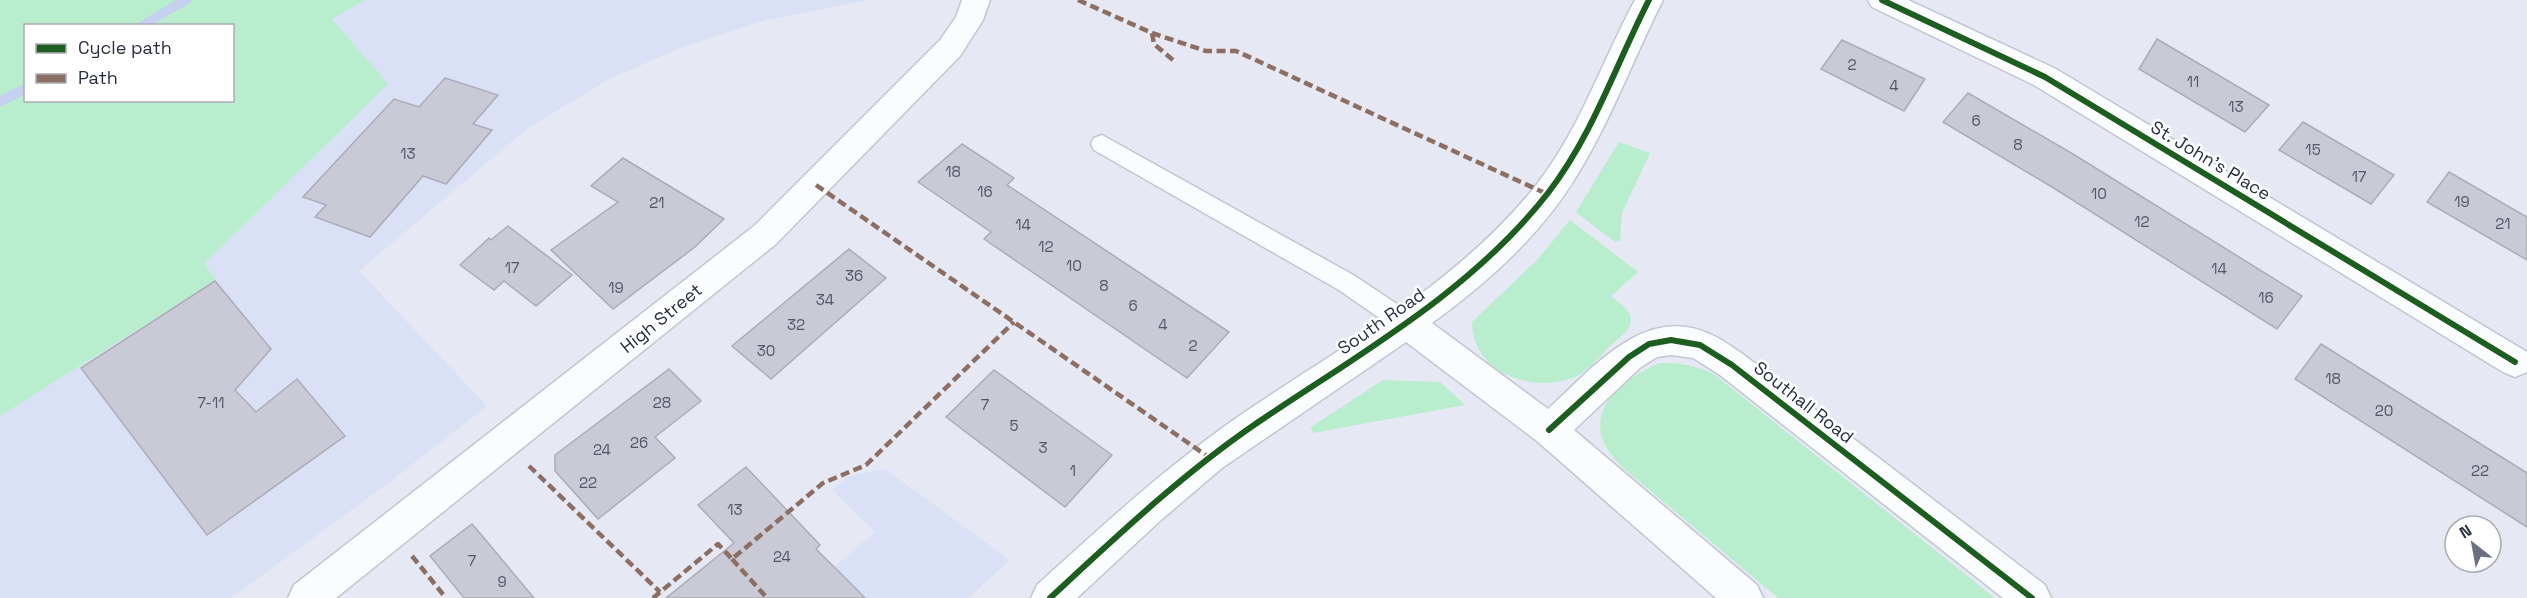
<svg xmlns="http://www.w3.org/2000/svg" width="2527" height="598" font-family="'Space Grotesk',sans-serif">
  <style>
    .built { fill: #dae0f6 }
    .green { fill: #b8edcd; fill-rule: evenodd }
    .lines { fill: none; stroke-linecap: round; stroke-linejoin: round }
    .stream { fill: #c5cff0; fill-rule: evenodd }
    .building { fill: #cacad7; stroke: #acacb9; stroke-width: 1.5 }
    .lane-casing { stroke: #c2c5d2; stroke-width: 3 }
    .street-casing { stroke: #c2c5d2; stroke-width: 3 }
    .secondary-casing { stroke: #c2c5d2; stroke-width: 3 }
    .lane { fill: #fbfcfd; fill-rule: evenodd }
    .street { fill: #fbfcfd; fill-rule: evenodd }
    .secondary { fill: #fbfcfd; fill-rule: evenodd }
    .quiet { stroke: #8d6e63; stroke-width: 4.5; stroke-dasharray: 9 4.5; stroke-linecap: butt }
    .cycleway-casing { stroke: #fff; stroke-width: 10 }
    .cycleway { stroke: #1b5e20; stroke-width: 6 }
    .labels { text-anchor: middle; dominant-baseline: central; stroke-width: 5; stroke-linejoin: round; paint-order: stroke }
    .number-label { font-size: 15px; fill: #525666 }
    .street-label { font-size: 18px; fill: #2a2f40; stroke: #fff }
  </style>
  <rect width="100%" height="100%" fill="#e6e9f3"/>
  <g class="built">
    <path d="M365,0H869L766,20L680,48L610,79L528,128L359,271L487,406L390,482L231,598H0V416L215,282L205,263L387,84L332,19Z"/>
    <path d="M885,469L1010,560L968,598H798L875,532L832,490L849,476Z"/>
  </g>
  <g class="green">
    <path d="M0,0H365L332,19L388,84L205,263L215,281L0,416ZM26,26H232V100H26Z"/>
    <path d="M1619,142L1650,153L1622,213L1620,241L1615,242L1576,212Z"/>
    <path d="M1570,220L1638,272L1611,296C1618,302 1631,310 1631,320C1630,331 1618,339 1611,345C1601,355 1589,370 1577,376C1535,395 1472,374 1472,322L1538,259Z"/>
    <path d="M1660,363C1681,363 1696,365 1715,375L1995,598H1778L1621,466C1616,460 1610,454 1606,447C1584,407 1628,376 1660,363Z"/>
    <path d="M1383,380L1440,382L1465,405L1313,433L1311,427Z"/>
  </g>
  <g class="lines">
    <g class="stream">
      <path d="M176,0H192L190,3L150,26H133Z"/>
      <path d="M26,83V94L0,107V96Z"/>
    </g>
  </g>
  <g class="building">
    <path d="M2157,39L2269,105L2245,132L2139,69Z"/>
    <path d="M1842,40L1925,79L1904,111L1821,69Z"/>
    <path d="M445,78L498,95L473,124L492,130L446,184L423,176L370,237L315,217L326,205L303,197L394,99L419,107Z"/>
    <path d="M1968,93L2073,154L2302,296L2277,329L2052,187L1943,122Z"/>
    <path d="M2303,122L2394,175L2371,204L2279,150Z"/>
    <path d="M962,144L1014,178L1007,185L1229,332L1187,378L984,239L991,232L918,182Z"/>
    <path d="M623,158L724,219L695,247L613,309L551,250L618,202L591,186Z"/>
    <path d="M2449,172L2527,217V260L2427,202Z"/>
    <path d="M508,226L572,275L536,306L504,281L494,290L460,265L489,238L491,240Z"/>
    <path d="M849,249L886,278L771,379L732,346Z"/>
    <path d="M215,281L271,349L235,390L256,412L297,379L345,436L207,535L81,368Z"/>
    <path d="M2321,344L2527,473V527L2295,379Z"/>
    <path d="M669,369L701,401L655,437L675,458L598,519L555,471V455Z"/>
    <path d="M994,370L1112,455L1065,507L946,417Z"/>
    <path d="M746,467L820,545L816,549L865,598H666L734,543L698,505Z"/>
    <path d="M472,524L484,538L534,598H464L430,556Z"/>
  </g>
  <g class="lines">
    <defs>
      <path id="lane" d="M1102,135L1355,276L1416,317L1419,324L1416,331L1407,334L1398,331L1339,290L1094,150L1091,144L1094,138Z"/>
      <g id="street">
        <path d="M1635,0H1663C1633,59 1611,121 1576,177C1541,235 1486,284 1432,323L1548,409C1592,369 1645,302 1712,335C1723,340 1734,348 1744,355L2045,585L2051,598H2003L1720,375L1693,358L1671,355L1657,357L1641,367L1574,430L1757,585L1763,598H1716L1537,441L1406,342L1222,468L1161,520L1077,598H1031L1037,585C1103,525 1168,465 1242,414C1345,344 1459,283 1537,184C1580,129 1602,61 1635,0Z"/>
        <path d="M1868,0H1908L2056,69L2527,352V372L2515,377L2503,372L2034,85L1872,7Z"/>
      </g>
      <path id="secondary" d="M962,0H990L983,20L960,56L776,244L336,598H288L294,585L754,226L940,40L956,17Z"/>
    </defs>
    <use href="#lane" class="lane-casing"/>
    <use href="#street" class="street-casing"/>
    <use href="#secondary" class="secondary-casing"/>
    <use href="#lane" class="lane"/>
    <use href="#street" class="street"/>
    <use href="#secondary" class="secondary"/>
    <g class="quiet">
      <path d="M1078,0L1152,33L1206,51H1236L1547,194"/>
      <path d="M1152,33L1154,44L1173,60"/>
      <path d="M816,185L1210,458"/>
      <path d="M529,466L660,592"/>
      <path d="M412,556L446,598"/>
      <path d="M732,559L767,598"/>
      <path d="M653,598L718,544L732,559L823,483L866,465L1014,322"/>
    </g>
    <defs>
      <g id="cycleway">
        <path d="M1882,0L2045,77L2515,362"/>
        <path d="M1549,430L1629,357L1649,344L1671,340L1700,345L1732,365L2032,598"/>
        <path d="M1050,598C1116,537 1180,476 1254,425C1357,355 1470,293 1548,193C1593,135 1616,64 1649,0"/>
      </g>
    </defs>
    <use href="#cycleway" class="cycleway-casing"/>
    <use href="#cycleway" class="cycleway"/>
  </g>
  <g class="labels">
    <g class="number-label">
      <text x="1852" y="64">2</text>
      <text x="2193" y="81">11</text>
      <text x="1894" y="85">4</text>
      <text x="2236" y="106">13</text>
      <text x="1976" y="120">6</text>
      <text x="2018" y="144">8</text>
      <text x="2313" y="149">15</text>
      <text x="408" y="153">13</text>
      <text x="953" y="171">18</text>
      <text x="2359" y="176">17</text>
      <text x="985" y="191">16</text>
      <text x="2099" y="193">10</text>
      <text x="2462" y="201">19</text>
      <text x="657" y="202">21</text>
      <text x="2142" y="221">12</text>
      <text x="2503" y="223">21</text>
      <text x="1023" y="224">14</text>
      <text x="1046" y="246">12</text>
      <text x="1074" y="265">10</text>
      <text x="512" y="267">17</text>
      <text x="2219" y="268">14</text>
      <text x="854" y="275">36</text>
      <text x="1104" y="285">8</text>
      <text x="616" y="287">19</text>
      <text x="2266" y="297">16</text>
      <text x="825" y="299">34</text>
      <text x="1133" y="305">6</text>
      <text x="796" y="324">32</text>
      <text x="1163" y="324">4</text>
      <text x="1193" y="345">2</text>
      <text x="766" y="350">30</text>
      <text x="2333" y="378">18</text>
      <text x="211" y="402">7-11</text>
      <text x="662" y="402">28</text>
      <text x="985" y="404">7</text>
      <text x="2384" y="410">20</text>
      <text x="1014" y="425">5</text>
      <text x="639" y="442">26</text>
      <text x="1043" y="447">3</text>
      <text x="602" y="449">24</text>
      <text x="1073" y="470">1</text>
      <text x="2480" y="470">22</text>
      <text x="588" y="482">22</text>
      <text x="735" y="509">13</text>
      <text x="782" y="556">24</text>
      <text x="472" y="560">7</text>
      <text x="502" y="581">9</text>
    </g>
    <g class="street-label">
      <text transform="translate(2211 160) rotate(31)">St. John's Place</text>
      <text transform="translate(661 318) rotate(-39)">High Street</text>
      <text transform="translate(1381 321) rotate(-35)">South Road</text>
      <text transform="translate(1804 402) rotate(38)">Southall Road</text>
    </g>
  </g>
  <rect x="24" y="24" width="210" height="78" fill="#ffffff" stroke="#aaacb3" stroke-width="1.5"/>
  <rect x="36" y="44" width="30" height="9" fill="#1b5e20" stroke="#aaacb3" stroke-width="1.5"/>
  <text x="78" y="54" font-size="18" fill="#2a2f40">Cycle path</text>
  <rect x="36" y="74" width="30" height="9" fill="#8d6e63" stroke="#aaacb3" stroke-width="1.5"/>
  <text x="78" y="84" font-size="18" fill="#2a2f40">Path</text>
  <g transform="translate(2473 544) rotate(329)"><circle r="28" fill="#ffffff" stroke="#aaacb3" stroke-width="1.5"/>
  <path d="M0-4.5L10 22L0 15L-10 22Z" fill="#6c707f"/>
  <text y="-9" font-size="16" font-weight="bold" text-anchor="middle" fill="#2a2f40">N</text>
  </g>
</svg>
